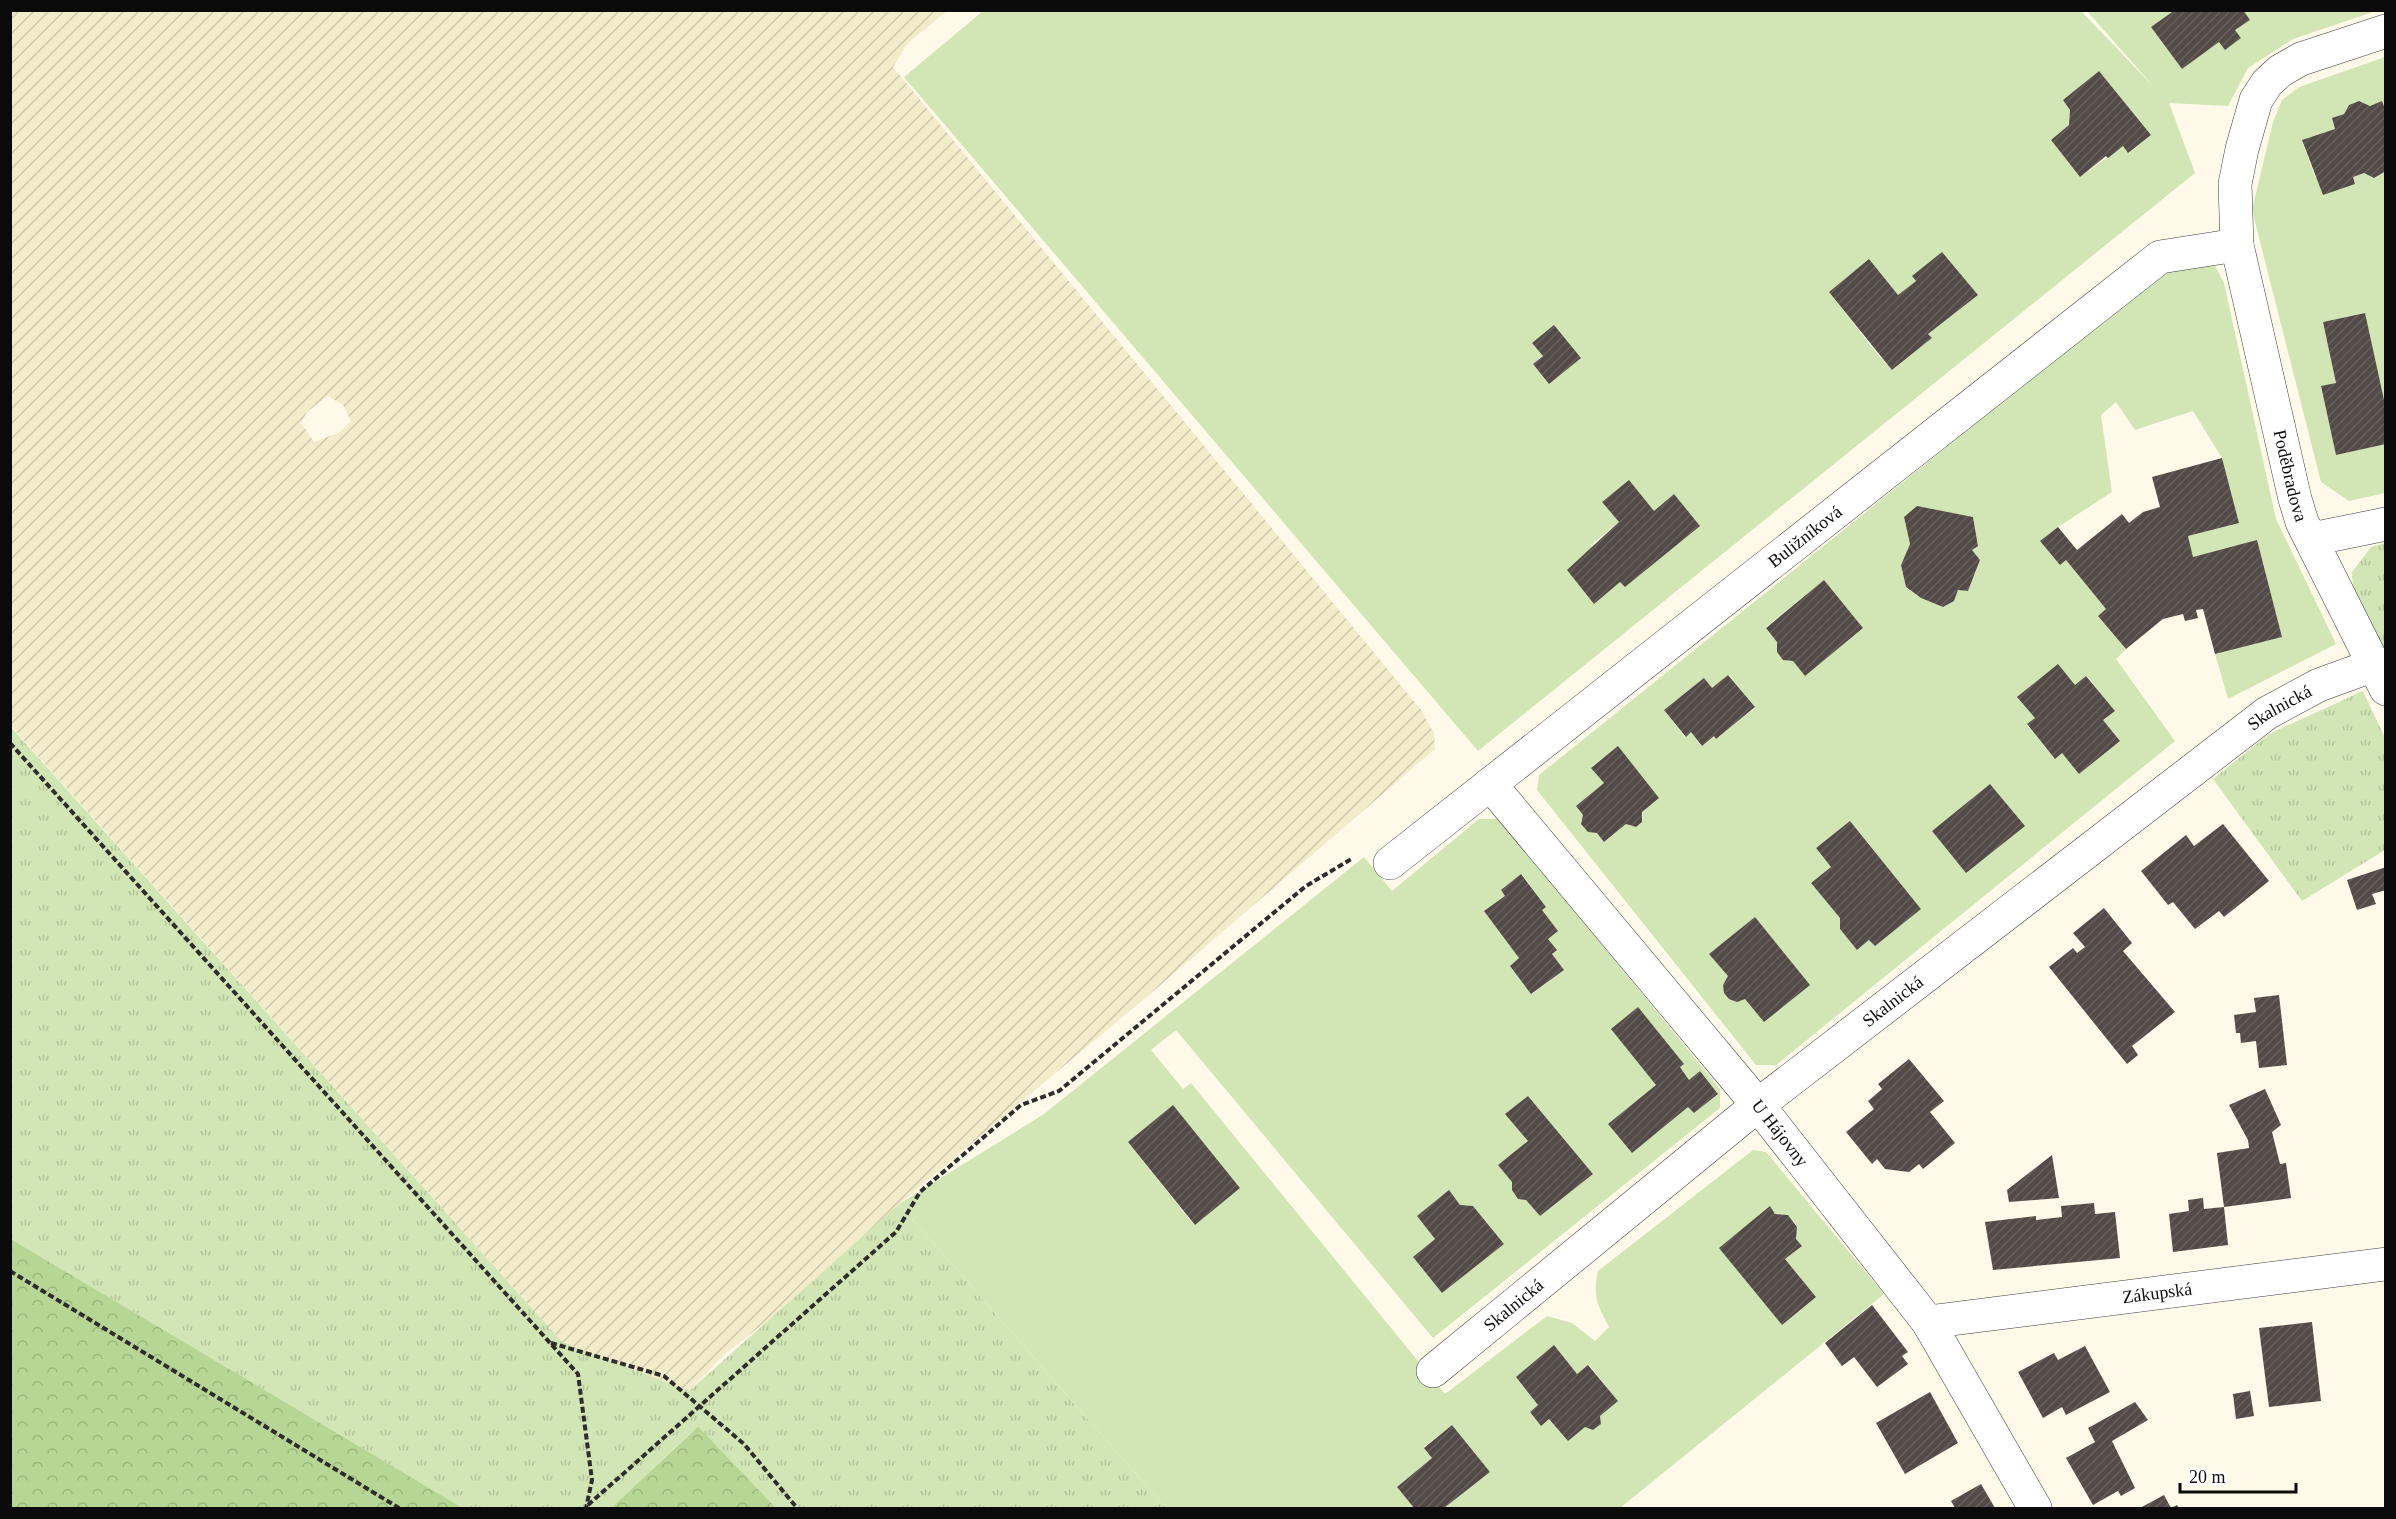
<svg xmlns="http://www.w3.org/2000/svg" width="2396" height="1519" font-family="Georgia,serif">
  <style>
    .farmland { fill: url(#farmland-furrows); fill-rule: evenodd }
    .grass { fill: url(#grass-tufts) }
    .forest { fill: url(#forest-crowns) }
    .garden { fill: #d2e6b5; fill-rule: evenodd }
    .building { fill: url(#building-hatch) }
    .lines { fill: none; stroke-linecap: round; stroke-linejoin: round }
    .minor-casing { stroke: #3e3e3e; stroke-width: 34 }
    .path { stroke: #2d2d2d; stroke-width: 4; stroke-dasharray: 6 3; stroke-linecap: butt }
    .minor { stroke: #fff; stroke-width: 33 }
    .labels { text-anchor: middle; dominant-baseline: central; stroke-width: 6; stroke-linejoin: round; paint-order: stroke }
    .street-label { font-size: 18px; fill: #0b0b0b; stroke: #fff }
  </style>
  <defs>
    <pattern id="farmland-furrows" width="10" height="10" patternUnits="userSpaceOnUse" patternTransform="scale(1.5)"><rect width="10" height="10" fill="#f2eccb"/><path d="M-1 1l2-2M0 10L10 0M9 11l2-2" fill="none" stroke="#cec9ad"/></pattern>
    <pattern id="grass-tufts" width="24" height="20" patternUnits="userSpaceOnUse" patternTransform="scale(1.5)"><rect width="24" height="20" fill="#d2e6b5"/><path d="M3 7l-1-3M5 7V3M7 7l1-3M15 17l-1-3M17 17v-4M19 17l1-3" fill="none" stroke="#b3c49a"/></pattern>
    <pattern id="forest-crowns" width="20" height="18" patternUnits="userSpaceOnUse" patternTransform="scale(1.5)"><rect width="20" height="18" fill="#b7d695"/><path d="M2 6a3 3 0 1 1 6 0M12 15a3 3 0 1 1 6 0" fill="none" stroke="#9cb67f"/></pattern>
    <pattern id="building-hatch" width="6" height="6" patternUnits="userSpaceOnUse" patternTransform="scale(1.5)"><rect width="6" height="6" fill="#534b47"/><path d="M-1 1l2-2M0 6l6-6M5 7l2-2" fill="none" stroke="#67605d"/></pattern>
  </defs>
  <rect width="100%" height="100%" fill="#fef9e9"/>
  <path class="farmland" d="M10,11H947L908,43L893,67L1421,710L1434,733L1435,749L1156,989L899,1204L809,1288L725,1354L689,1391L562,1342L11,726ZM328,396L343,405L351,421L340,432L314,442L301,423L307,412Z"/>
  <g class="grass">
    <path d="M2385,543V654L2353,588L2352,572L2371,547Z"/>
    <path d="M2363,691L2385,738V850L2302,901L2213,779L2269,734Z"/>
    <path d="M10,726L562,1342L689,1391L899,1204L1166,1508H776L698,1426L611,1508H463L11,1239Z"/>
  </g>
  <g class="forest">
    <path d="M11,1239L463,1508H11Z"/>
    <path d="M698,1426L776,1508H611L688,1436Z"/>
  </g>
  <g class="garden">
    <path d="M2080,10L2154,87L2087,11H2175L2152,27L2182,69L2219,42L2241,38L2235,30L2249,20L2243,11H2376L2293,39L2248,68L2228,106L2169,103L2195,173L1478,751L904,77L983,11ZM2099,71L2151,135L2129,153L2123,146L2080,177L2051,140L2069,125L2070,110L2063,100ZM1869,260L1898,295L1916,281L1912,276L1978,295L1928,334L1932,338L1893,370L1878,355L1829,292ZM1554,326L1549,384L1533,364L1543,355L1532,343ZM1674,494L1625,587L1620,582L1594,603L1593,548L1591,545L1619,522L1602,502L1654,511Z"/>
    <path d="M2385,57V112L2382,102L2370,106L2359,101L2349,105L2344,114L2332,118L2335,129L2302,141L2315,177L2355,184L2353,177L2364,173L2374,178L2385,171V409L2364,313L2323,322L2336,383L2321,387L2336,455L2385,444V493L2349,501L2321,482L2252,210L2273,122L2282,100L2299,87Z"/>
    <path d="M2215,266L2224,283L2276,519L2336,644L2228,699L2215,654L2282,637L2257,541L2193,557L2188,536L2239,523L2222,458L2193,411L2135,430L2116,402L2101,415L2112,492L2058,527L2041,541L2060,564L2066,560L2106,609L2098,616L2126,649L2116,659L2175,741L1776,1065H1756L1537,790L1539,775L2168,269ZM1933,511L1973,517L1978,545L1972,550L1980,561L1968,591L1958,590L1954,601L1943,607L1921,598L1906,588L1901,565L1910,544L1904,518ZM1824,580L1863,628L1805,676L1793,661L1783,660L1777,652V642L1766,627ZM2058,665L2075,685L2087,676L2114,711L2103,720L2120,741L2079,774L2062,753L2054,758L2027,725L2035,718ZM1729,675L1755,708L1716,739L1714,736L1701,746L1691,732L1685,737L1664,710L1712,688ZM1618,747L1643,814L1642,822L1636,827L1626,824L1605,842L1597,833L1588,832L1581,824L1583,815L1576,806L1604,783L1591,767ZM1990,784L2024,825L1966,872L1932,831ZM1850,821L1921,909L1875,946L1869,940L1857,950L1840,929V918L1811,883L1831,867L1816,848Z"/>
    <path d="M1479,819H1499L1720,1089V1108L1433,1338L1176,1030L1151,1050L1183,1089L1191,1083L1445,1394L1547,1316L1572,1323L1595,1341L1609,1327C1598,1307 1592,1295 1598,1271L1753,1150L1766,1152L1884,1294L1620,1508H1444L1490,1472L1452,1425L1424,1447L1432,1458L1397,1487L1414,1508H1166L899,1204L1044,1114L1364,857L1392,891ZM1522,874L1546,907L1542,910L1548,939L1557,950L1552,954L1564,970L1532,994L1510,966L1519,958L1505,896L1501,890ZM1683,1064L1680,1067L1689,1080L1700,1071L1718,1094L1694,1113L1688,1107L1632,1153L1608,1124ZM1528,1096L1593,1174L1540,1216L1526,1200L1518,1198L1512,1190V1182L1499,1165L1528,1141L1506,1114ZM1173,1106L1240,1188L1194,1225L1128,1142ZM1449,1191L1460,1205L1473,1206L1504,1244L1442,1293L1413,1257L1435,1239L1417,1216ZM1770,1207L1775,1214L1788,1215L1797,1226L1796,1239L1802,1246L1785,1259L1816,1297L1782,1325L1720,1248ZM1554,1346L1577,1374L1589,1365L1618,1401L1600,1416L1601,1424L1593,1430L1585,1427L1568,1441L1549,1419L1540,1425L1530,1412L1538,1405L1516,1377Z"/>
  </g>
  <g class="building">
    <path d="M2175,10H2243L2250,20L2235,30L2241,38L2225,50L2219,42L2182,69L2151,27Z"/>
    <path d="M2099,71L2151,135L2128,153L2123,146L2108,158L2106,156L2080,177L2051,140L2069,125L2070,110L2063,100Z"/>
    <path d="M2359,101L2370,106L2382,101L2386,112V171L2374,178L2364,173L2353,177L2355,184L2323,195L2302,140L2335,129L2332,118L2344,114L2349,105Z"/>
    <path d="M1942,252L1978,295L1928,334L1932,338L1892,370L1829,292L1869,259L1898,295L1916,281L1912,276Z"/>
    <path d="M2365,313L2386,409V444L2336,455L2321,386L2336,383L2323,322Z"/>
    <path d="M1554,325L1581,358L1549,384L1533,364L1543,356L1532,343Z"/>
    <path d="M2222,458L2239,523L2188,536L2193,557L2257,540L2282,637L2215,654L2203,609L2196,610L2198,618L2185,621L2183,614L2163,619L2126,649L2098,616L2106,609L2066,560L2060,565L2040,541L2058,527L2077,550L2122,514L2129,523L2143,512L2160,507L2152,477Z"/>
    <path d="M1629,480L1654,511L1674,494L1700,526L1625,587L1620,582L1594,604L1567,570L1619,522L1602,502Z"/>
    <path d="M1917,506L1973,517L1978,546L1972,550L1980,560L1968,591L1958,590L1954,601L1943,607L1921,598L1906,587L1901,565L1910,544L1904,517Z"/>
    <path d="M1824,580L1863,628L1805,676L1793,661L1783,660L1777,652V642L1766,628Z"/>
    <path d="M2058,664L2075,685L2086,676L2115,711L2103,720L2120,741L2079,774L2062,753L2055,759L2027,724L2035,718L2017,697Z"/>
    <path d="M1728,675L1755,707L1716,739L1714,736L1702,746L1691,732L1686,737L1664,710L1704,678L1712,688Z"/>
    <path d="M1618,746L1659,798L1642,812V822L1636,827L1626,824L1604,842L1597,833L1588,832L1581,824L1583,815L1576,806L1604,783L1591,768Z"/>
    <path d="M1990,784L2025,826L1966,873L1932,831Z"/>
    <path d="M1850,821L1921,909L1875,946L1869,940L1857,950L1840,929V918L1811,883L1831,867L1816,848Z"/>
    <path d="M2223,824L2269,881L2224,917L2219,911L2195,929L2173,902L2168,905L2141,871L2186,835L2194,846Z"/>
    <path d="M2386,867V890L2372,894L2376,904L2357,910L2347,880Z"/>
    <path d="M1521,874L1546,907L1542,910L1558,931L1548,939L1557,950L1552,954L1564,970L1531,994L1510,966L1519,958L1484,911L1505,896L1501,890Z"/>
    <path d="M2104,908L2132,943L2123,951L2175,1012L2132,1046L2138,1055L2127,1064L2049,967L2073,948L2077,953L2085,947L2073,933Z"/>
    <path d="M1755,917L1810,985L1764,1022L1745,999L1737,1002L1729,999L1724,993L1723,985L1728,976L1709,954Z"/>
    <path d="M2279,995L2287,1065L2259,1068L2256,1041L2241,1043L2240,1033H2236L2234,1015L2256,1012L2254,998Z"/>
    <path d="M1638,1007L1684,1064L1680,1067L1689,1080L1700,1071L1718,1094L1694,1113L1688,1107L1632,1153L1608,1124L1656,1085L1611,1029Z"/>
    <path d="M1909,1059L1944,1101L1930,1112L1955,1143L1923,1169L1919,1164L1909,1172L1885,1169L1877,1159L1872,1164L1846,1132L1874,1109L1868,1101L1882,1089L1878,1084Z"/>
    <path d="M2265,1089L2281,1125L2272,1132L2280,1164L2286,1163L2291,1198L2224,1207L2217,1153L2249,1148L2248,1140L2229,1105Z"/>
    <path d="M1528,1096L1593,1174L1540,1216L1526,1200L1518,1199L1512,1190V1182L1498,1165L1528,1141L1505,1114Z"/>
    <path d="M1173,1105L1240,1188L1195,1225L1128,1142Z"/>
    <path d="M2052,1155L2059,1198L2009,1202L2007,1190Z"/>
    <path d="M1449,1190L1460,1205L1473,1206L1504,1244L1442,1293L1413,1257L1435,1239L1417,1216Z"/>
    <path d="M2203,1198L2204,1209L2224,1207L2228,1245L2173,1252L2169,1214L2189,1211L2188,1200Z"/>
    <path d="M2094,1203L2095,1214L2115,1212L2120,1258L1993,1270L1985,1222L2036,1216V1220L2062,1217L2061,1206Z"/>
    <path d="M1770,1206L1775,1214L1788,1215L1797,1227L1796,1239L1802,1246L1785,1259L1816,1297L1782,1325L1719,1248Z"/>
    <path d="M1872,1305L1908,1352L1902,1356L1908,1364L1877,1387L1854,1357L1842,1366L1825,1343Z"/>
    <path d="M2312,1322L2321,1401L2269,1407L2259,1328Z"/>
    <path d="M1554,1345L1577,1374L1588,1365L1618,1401L1600,1416L1601,1424L1593,1430L1585,1427L1568,1441L1549,1419L1541,1426L1530,1412L1538,1405L1516,1377Z"/>
    <path d="M2085,1346L2110,1392L2066,1415L2062,1407L2043,1418L2018,1372L2054,1353L2058,1360Z"/>
    <path d="M2250,1391L2254,1416L2236,1419L2233,1394Z"/>
    <path d="M1930,1392L1958,1443L1905,1474L1876,1423Z"/>
    <path d="M2135,1402L2148,1420L2112,1441L2135,1488L2121,1496L2118,1491L2093,1505L2066,1458L2095,1442L2088,1428Z"/>
    <path d="M1452,1425L1490,1472L1444,1508H1414L1397,1487L1432,1458L1424,1448Z"/>
    <path d="M1981,1484L1995,1508H1955L1951,1501Z"/>
    <path d="M2164,1495L2171,1508L2177,1505L2179,1508H2140Z"/>
  </g>
  <g class="lines">
    <defs>
      <g id="minor">
        <path id="s1" d="M2386,31L2301,59L2280,71L2267,83L2256,100L2242,149L2235,184L2237,245L2295,499L2302,522L2386,689"/>
        <path d="M2312,539L2386,524"/>
        <path id="s2" d="M1490,784L1758,1105L1928,1322L2035,1508"/>
        <path id="s3" d="M1390,863L2160,257L2237,245"/>
        <path id="s4" d="M1928,1322L2386,1264"/>
        <path id="s5" d="M1433,1371L1758,1105L2267,713L2319,685L2374,665"/>
      </g>
    </defs>
    <use href="#minor" class="minor-casing"/>
    <g class="path">
      <path d="M10,743L578,1374L592,1480L586,1508"/>
      <path d="M10,1271L399,1508"/>
      <path d="M551,1343L664,1376L744,1444L797,1508"/>
      <path d="M588,1505L896,1232L920,1192L1021,1105L1059,1091L1306,886L1353,858"/>
    </g>
    <use href="#minor" class="minor"/>
  </g>
  <g class="labels">
    <g class="street-label">
      <text stroke="none"><textPath href="#s1" startOffset="536">Poděbradova</textPath></text>
      <text stroke="none"><textPath href="#s3" startOffset="528">Buližníková</textPath></text>
      <text stroke="none"><textPath href="#s5" startOffset="1076">Skalnická</textPath></text>
      <text stroke="none"><textPath href="#s5" startOffset="590">Skalnická</textPath></text>
      <text stroke="none"><textPath href="#s2" startOffset="454">U Hájovny</textPath></text>
      <text stroke="none"><textPath href="#s4" startOffset="231">Zákupská</textPath></text>
      <text stroke="none"><textPath href="#s5" startOffset="104">Skalnická</textPath></text>
    </g>
  </g>
  <rect width="2396" height="1519" fill="none" stroke="#0b0b0b" stroke-width="24"/>
  <path d="M2180 1483v9h116v-9" fill="none" stroke="#0b0b0b" stroke-width="3"/>
  <text x="2189" y="1483" font-size="18" fill="#0b0b0b" stroke="#ffffff" stroke-width="4.5" paint-order="stroke">20 m</text>
</svg>
